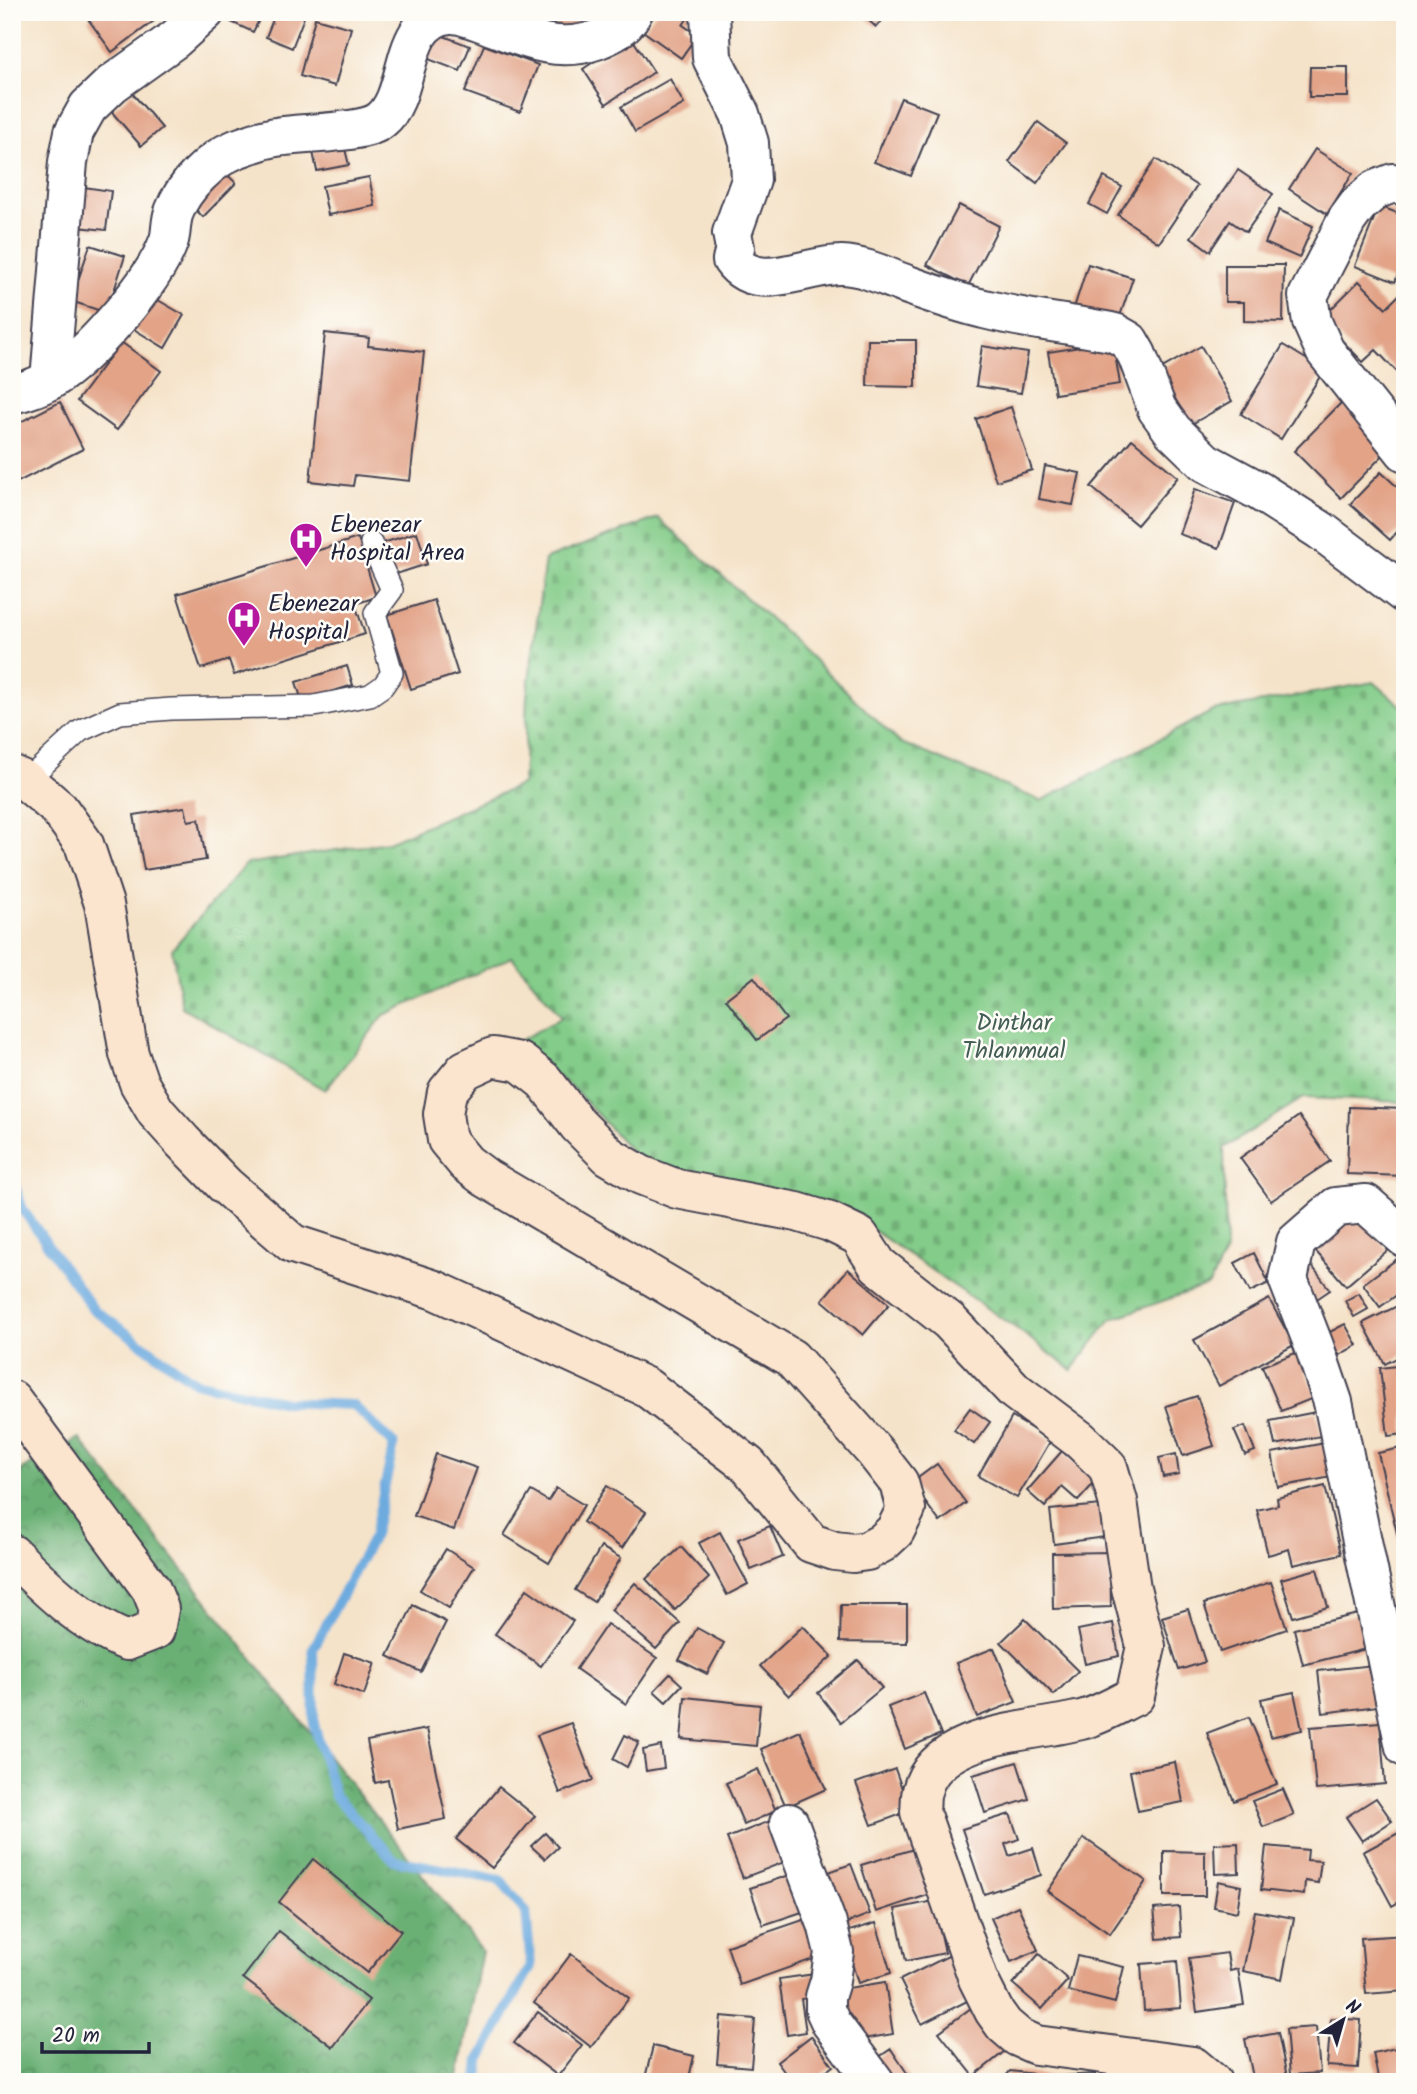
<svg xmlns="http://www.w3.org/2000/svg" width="1417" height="2094" font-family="Kalam,sans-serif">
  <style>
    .forest { fill: url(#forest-crowns); stroke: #466958; stroke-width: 2 }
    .cemetery { fill: url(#cemetery-stones); stroke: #527762; stroke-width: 2 }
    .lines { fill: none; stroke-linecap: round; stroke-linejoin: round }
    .stream { stroke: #6dabdf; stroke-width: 10 }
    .building { fill: #e2a387 }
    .lane-casing { stroke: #423f50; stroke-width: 24 }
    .street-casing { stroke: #423f50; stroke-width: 42 }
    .secondary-casing { stroke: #423f50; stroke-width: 42 }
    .lane { stroke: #fff; stroke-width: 21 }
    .street { stroke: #fff; stroke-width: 38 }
    .secondary { stroke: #fce5cf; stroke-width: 38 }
    .labels { text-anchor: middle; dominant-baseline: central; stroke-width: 5; stroke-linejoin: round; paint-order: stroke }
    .poi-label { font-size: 24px; fill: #22223b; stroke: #fdfcf7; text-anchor: start }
    .park-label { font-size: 24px; fill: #445e56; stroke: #fdfcf7 }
  </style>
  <defs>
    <pattern id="forest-crowns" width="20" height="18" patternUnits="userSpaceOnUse" patternTransform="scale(1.75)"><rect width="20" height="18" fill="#6ab075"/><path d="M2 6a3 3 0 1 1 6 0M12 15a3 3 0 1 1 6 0" fill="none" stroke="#578f61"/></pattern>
    <pattern id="cemetery-stones" width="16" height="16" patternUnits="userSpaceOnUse" patternTransform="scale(1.75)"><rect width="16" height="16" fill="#83cc89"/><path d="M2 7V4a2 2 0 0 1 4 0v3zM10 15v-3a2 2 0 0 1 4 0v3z" fill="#71af77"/></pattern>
  </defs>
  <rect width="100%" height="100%" fill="#fdfcf7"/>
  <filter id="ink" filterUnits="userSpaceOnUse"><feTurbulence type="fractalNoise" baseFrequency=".0143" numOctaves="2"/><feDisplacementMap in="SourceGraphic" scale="14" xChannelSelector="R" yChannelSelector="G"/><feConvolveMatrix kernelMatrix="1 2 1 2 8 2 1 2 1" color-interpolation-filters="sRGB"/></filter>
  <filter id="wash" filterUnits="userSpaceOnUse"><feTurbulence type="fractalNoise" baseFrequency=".00686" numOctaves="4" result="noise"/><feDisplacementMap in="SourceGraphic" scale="28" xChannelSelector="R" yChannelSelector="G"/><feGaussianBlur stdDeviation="1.57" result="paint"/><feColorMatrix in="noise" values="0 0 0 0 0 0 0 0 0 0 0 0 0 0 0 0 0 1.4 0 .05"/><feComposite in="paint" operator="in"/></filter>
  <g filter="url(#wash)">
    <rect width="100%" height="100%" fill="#f5e3c9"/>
    <path class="forest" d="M79,1438L482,1951L458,2082H12V1475Z"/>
    <path class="cemetery" d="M658,518L791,638L899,742L1041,801L1213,711L1374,682L1405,709V1102L1303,1098L1224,1148L1226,1251L1209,1285L1111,1319L1072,1370L1020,1331L835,1204L700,1178L640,1161L574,1089L514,1044L562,1017L512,957L384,1015L325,1090L182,1007L172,949L246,864L388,842L523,784L527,696L545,559Z"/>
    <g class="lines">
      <path class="stream" d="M12,1178L23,1210L93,1309L195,1382L285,1402L353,1405L394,1444L374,1535L313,1649L314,1725L335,1796L394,1860L500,1880L526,1912L531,1966L480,2060L478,2082"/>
    </g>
    <g id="blocks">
      <g class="building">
        <path d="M97,12H166L112,52L88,19Z"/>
        <path d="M235,12H263L253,32L231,22Z"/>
        <path d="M276,12H306L292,48L266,37Z"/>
        <path d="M550,12H618L619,13L557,32Z"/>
        <path d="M656,12H692L683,25L697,35L681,58L643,31Z"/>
        <path d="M859,12H889L876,27Z"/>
        <path d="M315,18L351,28L335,86L300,76Z"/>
        <path d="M433,32L470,46L460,71L423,57Z"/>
        <path d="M631,37L654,72L606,104L583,69Z"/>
        <path d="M484,45L538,65L520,112L465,92Z"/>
        <path d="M1310,67H1348V97H1309Z"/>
        <path d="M670,79L684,104L635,132L621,107Z"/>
        <path d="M132,93L162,128L141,146L111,111Z"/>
        <path d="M901,98L937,112L911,176L874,162Z"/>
        <path d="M1403,115H1405V164L1400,163Z"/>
        <path d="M1038,122L1066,143L1037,183L1009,162Z"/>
        <path d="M344,145L349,165L317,171L313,152Z"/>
        <path d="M1315,149L1353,173L1327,214L1289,189Z"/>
        <path d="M1156,159L1197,186L1159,243L1118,215Z"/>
        <path d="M219,167L236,183L203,217L187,201Z"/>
        <path d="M1238,170L1273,194L1246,232L1230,221L1210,251L1191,237Z"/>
        <path d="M369,177L375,206L328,215L322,186Z"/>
        <path d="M1104,177L1122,187L1107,214L1089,204Z"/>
        <path d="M84,187L111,191L106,230L78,227Z"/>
        <path d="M959,205L999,226L968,286L927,265Z"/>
        <path d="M1379,206L1405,216V255L1395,282L1355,266Z"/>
        <path d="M1279,210L1313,226L1299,258L1265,243Z"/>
        <path d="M90,245L125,256L107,313L71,301Z"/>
        <path d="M1088,264L1133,278L1118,322L1074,308Z"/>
        <path d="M1225,265H1284L1283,322L1244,321V302H1225Z"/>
        <path d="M1359,281L1386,308L1402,292L1405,294V364L1397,372L1376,350L1363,362L1321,319Z"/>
        <path d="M151,296L184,315L165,348L132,328Z"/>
        <path d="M325,333L369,338L368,346L424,352L410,481L355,475L353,486L310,481Z"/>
        <path d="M868,340H916V387L867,386Z"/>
        <path d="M121,342L161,371L117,430L77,401Z"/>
        <path d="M1113,342L1120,384L1055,394L1048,352Z"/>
        <path d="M1283,345L1324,370L1281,439L1241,414Z"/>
        <path d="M982,346L1028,353L1021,393L976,386Z"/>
        <path d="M1201,346L1232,401L1190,425L1159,370Z"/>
        <path d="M60,402L83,449L14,484L12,426Z"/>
        <path d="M1341,403L1389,449L1341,498L1294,451Z"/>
        <path d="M1011,407L1032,470L996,481L976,419Z"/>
        <path d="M1132,439L1178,477L1137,525L1091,487Z"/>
        <path d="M1045,466L1080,473L1073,505L1039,499Z"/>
        <path d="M1381,472L1405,494V523L1390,540L1350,504Z"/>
        <path d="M1195,489L1235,503L1219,548L1179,534Z"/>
        <path d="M417,532L427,564L390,576L380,544Z"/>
        <path d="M358,538L376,597L355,604L365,634L234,675L229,660L201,669L177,594Z"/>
        <path d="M434,600L458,674L411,689L387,615Z"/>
        <path d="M347,666L353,685L302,701L296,682Z"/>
        <path d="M185,807L188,821L199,819L206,860L144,870L134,815Z"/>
        <path d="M754,977L786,1019L757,1040L726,999Z"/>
        <path d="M1349,1107L1405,1109V1176L1347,1174Z"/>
        <path d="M1299,1116L1330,1161L1271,1201L1240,1158Z"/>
        <path d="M1354,1211L1388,1250L1346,1286L1312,1247Z"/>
        <path d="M1254,1253L1269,1283L1250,1292L1235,1263Z"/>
        <path d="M1405,1253V1289L1380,1307L1363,1284Z"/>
        <path d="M1312,1266L1330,1290L1314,1301L1297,1278Z"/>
        <path d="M848,1269L889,1304L863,1335L822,1300Z"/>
        <path d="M1359,1293L1368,1309L1354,1317L1345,1301Z"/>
        <path d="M1269,1299L1294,1345L1219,1386L1194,1340Z"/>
        <path d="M1405,1302V1354L1385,1364L1363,1323Z"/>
        <path d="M1345,1324L1357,1345L1339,1355L1328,1333Z"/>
        <path d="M1298,1352L1316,1397L1281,1411L1262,1366Z"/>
        <path d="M1405,1365V1434L1388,1436L1380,1368Z"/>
        <path d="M1197,1396L1214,1446L1183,1456L1166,1406Z"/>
        <path d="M970,1408L990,1422L974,1444L954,1430Z"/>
        <path d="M1316,1412L1321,1436L1275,1445L1270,1421Z"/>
        <path d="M1012,1417L1051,1440L1017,1498L978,1476Z"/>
        <path d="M1245,1426L1255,1451L1245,1455L1234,1430Z"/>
        <path d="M1325,1443L1332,1477L1278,1487L1272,1453Z"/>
        <path d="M1405,1447V1563H1404L1378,1453Z"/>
        <path d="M1062,1451L1096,1481L1078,1501L1062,1487L1045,1507L1027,1491Z"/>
        <path d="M436,1454L477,1468L454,1530L414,1516Z"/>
        <path d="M1176,1454L1179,1474L1163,1477L1159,1458Z"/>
        <path d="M937,1464L966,1503L940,1522L911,1483Z"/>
        <path d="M607,1486L646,1512L622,1548L583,1522Z"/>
        <path d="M1325,1486L1341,1554L1293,1565L1289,1549L1268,1555L1257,1510L1278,1505L1277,1498Z"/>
        <path d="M556,1488L584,1505L549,1563L504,1535L531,1491L548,1501Z"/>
        <path d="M1101,1505L1105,1537L1054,1544L1050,1510Z"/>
        <path d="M770,1526L783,1557L751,1570L738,1539Z"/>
        <path d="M720,1532L748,1584L727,1595L699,1543Z"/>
        <path d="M601,1547L621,1558L594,1602L575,1590Z"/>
        <path d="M681,1547L709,1578L675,1610L646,1579Z"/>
        <path d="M446,1549L474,1567L449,1608L420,1590Z"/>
        <path d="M1110,1552L1111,1607L1053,1609L1052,1553Z"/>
        <path d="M1317,1569L1328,1607L1293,1617L1281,1579Z"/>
        <path d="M1271,1582L1287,1629L1220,1652L1204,1604Z"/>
        <path d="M635,1583L680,1623L656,1649L611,1610Z"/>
        <path d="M527,1589L573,1621L541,1666L495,1634Z"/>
        <path d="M413,1605L446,1622L421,1672L388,1656Z"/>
        <path d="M841,1605H907V1643L840,1642Z"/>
        <path d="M1188,1609L1205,1662L1179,1670L1162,1617Z"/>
        <path d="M1358,1614L1366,1649L1303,1665L1294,1629Z"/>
        <path d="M1025,1619L1078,1671L1054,1695L1001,1642Z"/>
        <path d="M1113,1623L1119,1656L1085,1664L1078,1630Z"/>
        <path d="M607,1624L657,1658L626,1704L576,1669Z"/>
        <path d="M803,1626L832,1656L789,1696L760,1666Z"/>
        <path d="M697,1628L724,1643L707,1674L679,1660Z"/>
        <path d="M994,1648L1016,1702L977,1717L956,1663Z"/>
        <path d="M344,1653L375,1663L364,1695L334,1684Z"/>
        <path d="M858,1660L882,1688L841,1722L818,1693Z"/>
        <path d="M1374,1665L1378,1706L1323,1713L1318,1671Z"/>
        <path d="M670,1674L682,1685L666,1702L654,1691Z"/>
        <path d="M1294,1692L1302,1730L1270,1737L1261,1699Z"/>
        <path d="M924,1693L941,1734L905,1749L888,1707Z"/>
        <path d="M685,1697L760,1705L756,1746L681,1739Z"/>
        <path d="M1249,1717L1277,1784L1234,1801L1207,1733Z"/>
        <path d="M1380,1722L1385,1784L1316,1790L1310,1727Z"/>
        <path d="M571,1723L593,1780L560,1793L537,1735Z"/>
        <path d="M427,1729L446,1819L398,1829L388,1780L375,1783L367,1741Z"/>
        <path d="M800,1731L826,1789L786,1807L761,1749Z"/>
        <path d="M625,1735L639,1742L627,1767L613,1759Z"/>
        <path d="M661,1746L664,1768L646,1771L643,1750Z"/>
        <path d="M1017,1762L1029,1799L985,1813L973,1775Z"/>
        <path d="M1175,1762L1183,1802L1138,1811L1130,1771Z"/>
        <path d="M758,1769L776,1811L744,1825L726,1783Z"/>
        <path d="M895,1769L910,1811L872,1825L856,1783Z"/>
        <path d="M499,1787L535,1816L492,1868L456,1839Z"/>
        <path d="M1283,1789L1294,1815L1263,1827L1252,1801Z"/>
        <path d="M1376,1798L1392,1821L1362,1841L1346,1817Z"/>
        <path d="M1010,1814L1019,1839L1005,1844L1009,1856L1033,1848L1041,1875L984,1894L962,1829Z"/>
        <path d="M775,1819L792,1859L743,1878L727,1838Z"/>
        <path d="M1402,1831L1405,1835V1899L1392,1906L1363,1852Z"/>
        <path d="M545,1833L558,1847L545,1859L531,1846Z"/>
        <path d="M1084,1838L1146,1881L1110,1934L1048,1891Z"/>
        <path d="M1238,1843L1239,1873L1215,1874L1214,1844Z"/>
        <path d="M1266,1846L1308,1850L1307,1860L1321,1861L1318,1883L1305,1881L1304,1895L1261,1890Z"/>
        <path d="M917,1848L931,1894L876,1912L861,1865Z"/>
        <path d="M1164,1851L1205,1852V1896H1164Z"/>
        <path d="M313,1859L401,1931L367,1973L279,1902Z"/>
        <path d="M851,1864L870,1914L839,1926L820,1875Z"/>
        <path d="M790,1875L802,1912L763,1925L750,1888Z"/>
        <path d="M1218,1881L1241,1886L1237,1912L1214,1907Z"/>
        <path d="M934,1901L945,1953L906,1961L895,1909Z"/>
        <path d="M1018,1906L1038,1950L1011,1962L991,1918Z"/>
        <path d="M1179,1907L1181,1937L1157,1939L1154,1909Z"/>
        <path d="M1255,1911L1294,1918L1282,1979L1243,1971Z"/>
        <path d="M806,1919L819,1957L740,1985L727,1946Z"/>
        <path d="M876,1923L891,1973L858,1983L843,1933Z"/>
        <path d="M279,1931L369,2000L333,2047L243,1978Z"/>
        <path d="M1405,1935V1991L1366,1994L1361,1938Z"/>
        <path d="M956,1952L977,1996L922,2024L900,1980Z"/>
        <path d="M1227,1953L1230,1971L1238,1969L1244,2005L1197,2012L1189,1958Z"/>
        <path d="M571,1954L629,1998L591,2047L534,2003Z"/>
        <path d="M1039,1954L1068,1980L1042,2009L1013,1984Z"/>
        <path d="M1077,1956L1124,1967L1115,2003L1068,1991Z"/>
        <path d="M1177,1961L1181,2008L1144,2011L1141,1964Z"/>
        <path d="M815,1974L818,1996L801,1999L806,2032L787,2035L779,1979Z"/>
        <path d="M885,1982L893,2034L851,2041L842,1989Z"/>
        <path d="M971,2008L1005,2051L974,2076L939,2032Z"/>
        <path d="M538,2012L582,2045L558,2076L514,2043Z"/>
        <path d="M721,2016L755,2019L751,2067L717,2064Z"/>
        <path d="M1331,2018L1361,2020L1358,2068L1327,2066Z"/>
        <path d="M1316,2027L1320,2073L1290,2075L1286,2029Z"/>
        <path d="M1278,2033L1287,2077L1254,2082L1245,2039Z"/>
        <path d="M811,2036L833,2066L811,2082H792L777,2062Z"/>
        <path d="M653,2046L694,2056L688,2082H644Z"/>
        <path d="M1405,2046V2082H1379L1373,2053Z"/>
        <path d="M891,2049L913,2082H882L870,2063Z"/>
        <path d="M1010,2071L1060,2077L1059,2082H1001Z"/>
        <path d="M1095,2074V2082H1062L1061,2076Z"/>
      </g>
    </g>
  </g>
  <g filter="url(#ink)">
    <use href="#blocks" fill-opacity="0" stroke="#423f50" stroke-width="2"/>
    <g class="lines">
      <defs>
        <path id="lane" d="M26,781L80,731L120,713L171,709L314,706L370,695L383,686L392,673L375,613L392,590L371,543"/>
        <g id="street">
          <path d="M710,12L712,58L740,114L749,143L751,180L732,233L735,248L732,260C757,295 807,264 842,265C865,266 886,277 908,285C933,294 958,303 984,309C1027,320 1071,324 1115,333L1129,341L1137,355L1157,409L1173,431L1205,462L1259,491L1320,530L1405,594"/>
          <path d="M1405,186L1393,183L1375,190L1358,205L1347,220L1308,296L1312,322L1325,351L1405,452"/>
          <path d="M50,380L68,162L74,132L88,107L112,84L175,39L205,12"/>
          <path d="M12,394C25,391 40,386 52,379C88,357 153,283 168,243C172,234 170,222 174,212C183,187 211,159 236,149C247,145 260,140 271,138C297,132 363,135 381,120C413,94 397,21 449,14C460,13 469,18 479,21C518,35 554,55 596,40C612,34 624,28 633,12"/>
          <path d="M1405,1238L1366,1204L1336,1207L1296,1242L1288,1279L1314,1346L1333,1402L1405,1747"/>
          <path d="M789,1823L827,1924L834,1952L830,1981L825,1997V2010L831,2023L875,2082"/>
        </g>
        <g id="secondary">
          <path d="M12,775L26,781L59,809L84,844L104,904L129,1054L139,1083L156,1112L183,1142L225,1185L293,1244L435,1290L646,1387L748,1465L811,1543L835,1551L853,1553L867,1551L882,1543L895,1531L906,1509L899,1483L874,1451L791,1358L486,1178L466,1163L447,1140L443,1114L447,1092L465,1070L493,1057L520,1062L544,1081L578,1125L609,1156L641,1175L677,1189L797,1212L830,1222L859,1236L878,1265L949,1321L1015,1391L1080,1440L1108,1467L1118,1501L1131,1588L1146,1646L1135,1696C1118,1704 1099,1716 1081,1720C1034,1732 936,1732 922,1791C920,1797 921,1805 920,1812L978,1979L994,2011L1004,2025L1018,2037L1036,2045L1193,2066L1212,2082"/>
          <path d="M12,1400L151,1589L159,1609L155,1630L127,1641C83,1624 46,1588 12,1554"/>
        </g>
      </defs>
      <use href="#lane" class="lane-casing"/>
      <use href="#street" class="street-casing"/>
      <use href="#secondary" class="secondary-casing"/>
      <use href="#lane" class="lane"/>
      <use href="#street" class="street"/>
      <use href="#secondary" class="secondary"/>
    </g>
  </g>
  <defs>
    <symbol id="hospital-pin" viewBox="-11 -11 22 30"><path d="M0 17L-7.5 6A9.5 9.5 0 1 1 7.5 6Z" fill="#b5179e" stroke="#fdfcf7"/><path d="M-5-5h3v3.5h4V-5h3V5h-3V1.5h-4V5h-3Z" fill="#fff"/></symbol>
  </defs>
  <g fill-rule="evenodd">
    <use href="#hospital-pin" x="287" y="520" width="38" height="52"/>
    <use href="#hospital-pin" x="225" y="599" width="38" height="52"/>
  </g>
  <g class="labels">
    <g class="poi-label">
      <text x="330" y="525">Ebenezar<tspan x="330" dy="28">Hospital Area</tspan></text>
      <text x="268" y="604">Ebenezar<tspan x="268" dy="28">Hospital</tspan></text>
    </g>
    <g class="park-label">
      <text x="1014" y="1023">Dinthar<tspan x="1014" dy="28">Thlanmual</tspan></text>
    </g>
  </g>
  <rect width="1417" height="2094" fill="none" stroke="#fdfcf7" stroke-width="42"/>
  <g transform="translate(1343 2020) rotate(37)" stroke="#fdfcf7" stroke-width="5" paint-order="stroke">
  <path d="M0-5L12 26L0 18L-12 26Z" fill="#22223b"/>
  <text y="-10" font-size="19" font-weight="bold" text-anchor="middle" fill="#22223b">N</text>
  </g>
  <path d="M42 2042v10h107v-10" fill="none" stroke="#22223b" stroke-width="3.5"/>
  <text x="52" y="2042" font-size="21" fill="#22223b" stroke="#fdfcf7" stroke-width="5" paint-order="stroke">20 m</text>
</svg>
